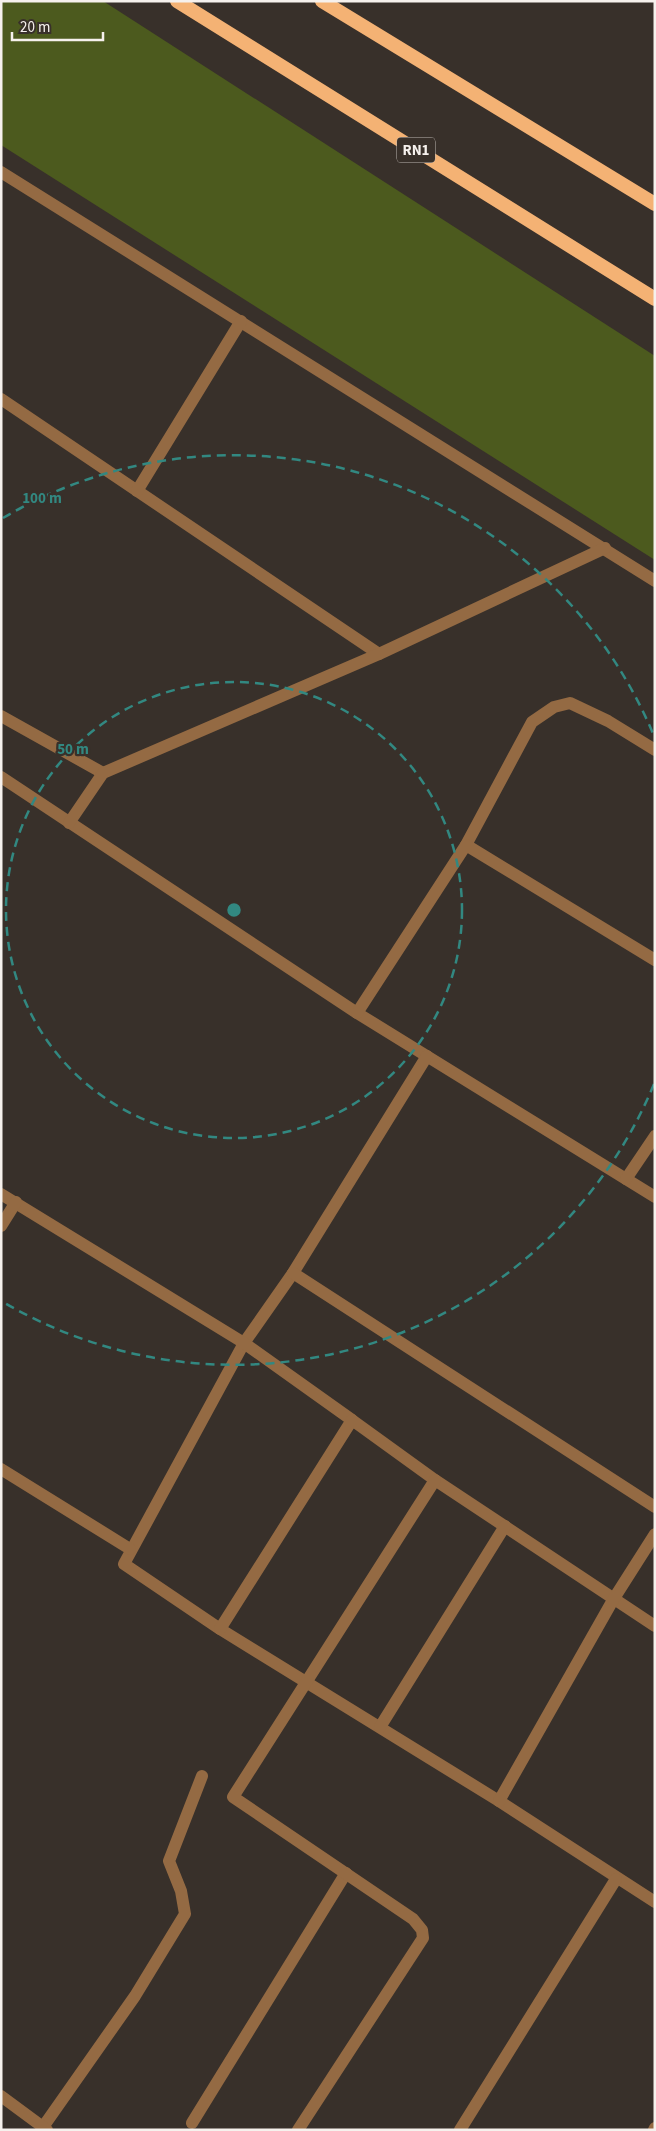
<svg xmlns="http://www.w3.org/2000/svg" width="656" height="2131" font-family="'Source Sans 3',sans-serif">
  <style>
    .green { fill: #4c5a1e }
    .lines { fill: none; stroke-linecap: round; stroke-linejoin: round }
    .service { stroke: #946a43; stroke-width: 12 }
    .minor { stroke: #946a43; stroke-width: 12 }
    .tertiary { stroke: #946a43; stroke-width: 12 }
    .trunk { stroke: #f4b274; stroke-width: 14 }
    .ring { fill: none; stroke: #328881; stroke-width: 2.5; stroke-dasharray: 9 6 }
    .labels { text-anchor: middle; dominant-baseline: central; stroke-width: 4.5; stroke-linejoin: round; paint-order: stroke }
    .shield { fill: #38302a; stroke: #bdb7b2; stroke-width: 1 }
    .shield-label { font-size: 15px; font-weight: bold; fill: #f6f1ed }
    .centre { fill: #328881; stroke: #38302a; stroke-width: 2.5 }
    .ring-label { font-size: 15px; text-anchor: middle; font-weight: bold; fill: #328881; stroke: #38302a; stroke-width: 4.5; stroke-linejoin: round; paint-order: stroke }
  </style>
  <rect width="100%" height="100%" fill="#38302a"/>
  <path class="green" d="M1,1H103L655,356V560L1,145Z"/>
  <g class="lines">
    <path class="service" d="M43,2127L135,1996L185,1914L181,1891L169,1861L202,1776"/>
    <g class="minor">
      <path d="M1,172L655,581"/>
      <path d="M1,399L379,654"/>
      <path d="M137,491L241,321"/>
      <path d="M1,716L103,773"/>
      <path d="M1,777L357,1013L655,1197"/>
      <path d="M69,823L103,773L379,654L605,548"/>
      <path d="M466,845L532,722L554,707L570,703L608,721L655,750"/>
      <path d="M357,1013L466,845L655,960"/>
      <path d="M427,1056L293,1273L244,1343L124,1564L220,1629L499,1801L655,1902"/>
      <path d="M626,1179L655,1136"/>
      <path d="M1,1194L244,1343L352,1420"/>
      <path d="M1,1226L16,1202"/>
      <path d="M293,1273L655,1507"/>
      <path d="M1,1469L130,1549"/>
      <path d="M220,1629L352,1420L435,1480L655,1626"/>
      <path d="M380,1727L505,1526"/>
      <path d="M499,1801L613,1600L655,1534"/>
      <path d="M192,2123L346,1873"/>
      <path d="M298,2130L423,1938L422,1930L413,1919L233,1797L435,1480"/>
      <path d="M460,2130L616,1879"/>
      <path d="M654,2130L655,2128"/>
    </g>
    <path class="tertiary" d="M1,2096L47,2130"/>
    <g class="trunk">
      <path d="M177,1L655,299"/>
      <path d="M322,1L655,204"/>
    </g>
  </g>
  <g class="ring">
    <circle cx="234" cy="910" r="228"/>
    <path d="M654 1084A455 455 0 0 1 3 1302M3 518A455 455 0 0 1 654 736"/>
  </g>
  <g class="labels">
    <rect class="shield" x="397" y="137.5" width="38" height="25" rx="4"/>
    <g class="shield-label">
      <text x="416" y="150">RN1</text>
    </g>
  </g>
  <circle cx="234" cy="910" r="8" class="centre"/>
  <g class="ring-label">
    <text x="42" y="503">100 m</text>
    <text x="73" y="754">50 m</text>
  </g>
  <rect width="656" height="2131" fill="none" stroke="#f6f1ed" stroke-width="5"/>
  <path d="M12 32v8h91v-8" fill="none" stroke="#f6f1ed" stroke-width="2.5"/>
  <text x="20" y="32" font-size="15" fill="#f6f1ed" stroke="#38302a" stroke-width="4" paint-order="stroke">20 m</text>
</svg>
